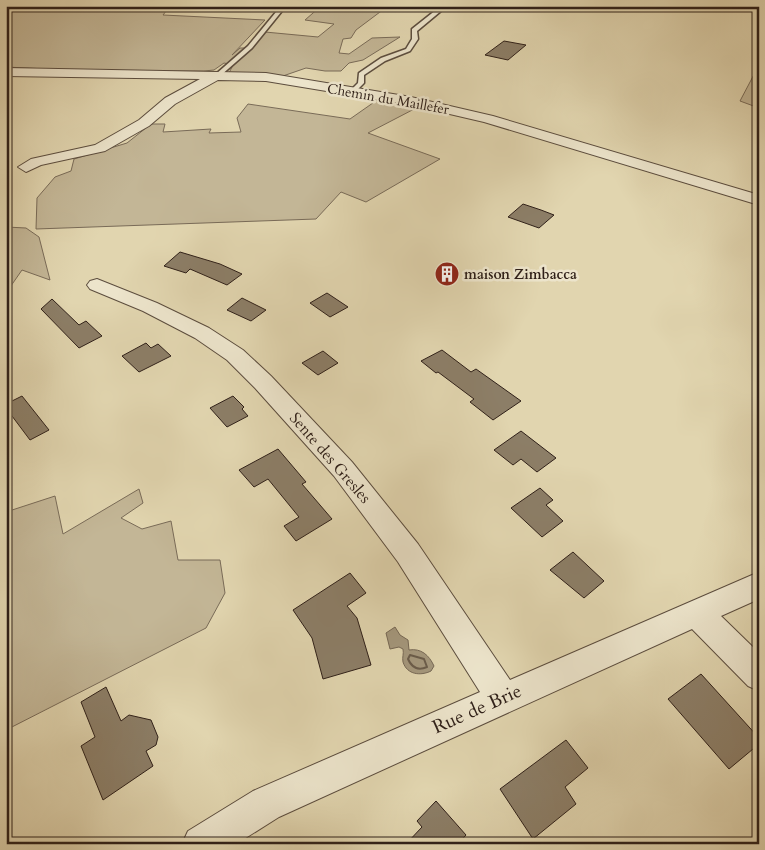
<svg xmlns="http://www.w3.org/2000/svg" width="765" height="850" font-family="Cardo,serif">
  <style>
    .green { fill: #c3b696; stroke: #796b58 }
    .water { fill: #a4977c; stroke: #756754 }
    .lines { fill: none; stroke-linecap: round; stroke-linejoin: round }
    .shore { stroke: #6a5c4a; stroke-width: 2 }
    .building { fill: #8c7e67; stroke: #2f2019 }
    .lane-casing { stroke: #5c4d3e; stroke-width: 3 }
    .street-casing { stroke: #5c4d3e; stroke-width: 2 }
    .lane { fill: #ece4cb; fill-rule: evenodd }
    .street { fill: #ece4cb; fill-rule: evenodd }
    .labels { text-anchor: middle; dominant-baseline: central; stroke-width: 5; stroke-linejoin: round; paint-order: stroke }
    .far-street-label { font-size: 14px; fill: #2f2019; stroke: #ece4cb }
    .far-poi-label { font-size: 14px; font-weight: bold; fill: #2f2019; stroke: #ece4cb; text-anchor: start }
    .street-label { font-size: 16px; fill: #2f2019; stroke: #ece4cb }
    .near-street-label { font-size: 19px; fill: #2f2019; stroke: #ece4cb }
  </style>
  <rect width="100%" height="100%" fill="#e1d5af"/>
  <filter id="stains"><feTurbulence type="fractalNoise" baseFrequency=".004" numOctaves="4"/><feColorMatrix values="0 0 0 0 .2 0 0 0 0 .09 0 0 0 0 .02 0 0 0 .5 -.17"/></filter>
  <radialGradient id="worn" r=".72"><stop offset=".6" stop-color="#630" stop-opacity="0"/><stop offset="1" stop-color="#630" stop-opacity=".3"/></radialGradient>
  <g class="green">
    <path d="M6,6H170L163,15L265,20L232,55L240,48H251L265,32L318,37L334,24L305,20L321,6H388L356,30L351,38L343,39L339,53L349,54L372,38L400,37L363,60L349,63L341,71H325L306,68L280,77L229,73L233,65L224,63L214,70L204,71H87L6,67Z"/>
    <path d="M759,65V108L740,101Z"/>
    <path d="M380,98L420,106L368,133L440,159L366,202L341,192L316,219L36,229L37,198L55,177L71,171L74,159L127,143L151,124H165L163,132L211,129L209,133L241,132L237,118L248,104L350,119Z"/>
    <path d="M6,227L26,228L39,237L50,280L22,270L6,293Z"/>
    <path d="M139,489L143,503L121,518L142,529L171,521L178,560H220L225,593L206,628L6,730V512L55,496L63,534Z"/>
  </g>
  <path class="water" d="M395,627L400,635L408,640L409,650C421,648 429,655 434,666L431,671C421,676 407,675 403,662C402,657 404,654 403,649L399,647L390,649L386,633Z"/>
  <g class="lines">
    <path class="shore" d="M410,655L424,659L427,667C418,671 412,668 408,659Z"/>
  </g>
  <g class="building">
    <path d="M504,41L526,45L508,60L485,55Z"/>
    <path d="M523,204L541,210L554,215L539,228L508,217Z"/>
    <path d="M180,252L220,264L242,274L227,285L190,269L186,273L164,266Z"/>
    <path d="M327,293L348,307L330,317L310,303Z"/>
    <path d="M242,298L266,310L251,321L227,310Z"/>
    <path d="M52,299L79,325L86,321L102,336L79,348L41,309Z"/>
    <path d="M146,343L151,348L158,344L171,356L139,372L122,356Z"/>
    <path d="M442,350L471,372L476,369L521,401L493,420L470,402L474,399L438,372L436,373L421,361Z"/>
    <path d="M323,351L338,363L318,375L302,363Z"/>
    <path d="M22,396L49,430L30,440L6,408V404Z"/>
    <path d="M233,396L244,407L242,409L248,416L227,427L210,408Z"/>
    <path d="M521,431L556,458L537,472L521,459L513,465L494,450Z"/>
    <path d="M278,449L306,482L302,484L332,519L296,541L284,526L299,517L268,479L254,487L239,470Z"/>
    <path d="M540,488L553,500L546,505L563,521L542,537L511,508Z"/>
    <path d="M573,552L604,581L584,598L550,570Z"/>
    <path d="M350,573L366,593L347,606L357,618L371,665L323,679L312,638L293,610Z"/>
    <path d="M701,674L759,738V744L729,769L668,699Z"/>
    <path d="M106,687L121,721L129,715L151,720L158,737L156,745L146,751L153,766L103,800L81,746L95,737L81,702Z"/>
    <path d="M566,740L588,768L565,787L576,804L533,839L500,789Z"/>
    <path d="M436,801L466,835L458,844H406L422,827L417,821Z"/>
  </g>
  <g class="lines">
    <defs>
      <g id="lane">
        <path d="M281,6H286L252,48L220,76H216V74L248,46Z"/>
        <path d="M441,6H447L417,31L418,39L410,51L385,61L364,75V83L354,93H350V91L358,83L359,73L381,58L406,49L412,39V29Z"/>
      </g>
      <g id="street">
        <path d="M6,68L266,73L411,97L493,116L759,195V205L484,122L411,105L266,81L218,80L175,104L149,126L105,151L41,165L26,172L18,167L31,159L95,145L139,120L165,98L200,79L6,76Z"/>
        <path d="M97,279L157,303L209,328L243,350L271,376L352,462L418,544L510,680L759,572V599L721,616L759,653V691L748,686L692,629L279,817L236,844H182L188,831L253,791L480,692L398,562L334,476L255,388L227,360L195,338L143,311L90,289L87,285L90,281Z"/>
      </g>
    </defs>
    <use href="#lane" class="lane-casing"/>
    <use href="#street" class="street-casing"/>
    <use href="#lane" class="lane"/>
    <use href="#street" class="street"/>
  </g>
  <defs>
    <symbol id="building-disc" viewBox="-11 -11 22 22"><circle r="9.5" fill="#8f2418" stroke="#ece4cb"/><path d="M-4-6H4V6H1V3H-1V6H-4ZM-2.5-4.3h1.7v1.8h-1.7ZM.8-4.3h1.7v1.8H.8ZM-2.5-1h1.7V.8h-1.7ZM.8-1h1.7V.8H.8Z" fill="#fff"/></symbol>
  </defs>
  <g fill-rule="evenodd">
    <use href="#building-disc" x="433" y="260" width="28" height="28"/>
  </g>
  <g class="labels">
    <g class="far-street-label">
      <text transform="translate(388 99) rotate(10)">Chemin du Maillefer</text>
    </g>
    <g class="far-poi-label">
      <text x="464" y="274">maison Zimbacca</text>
    </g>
    <g class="street-label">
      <text transform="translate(330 458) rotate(49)">Sente des Gresles</text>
    </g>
    <g class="near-street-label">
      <text transform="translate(477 709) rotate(-24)">Rue de Brie</text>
    </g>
  </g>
  <rect width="765" height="850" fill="none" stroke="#e1d5af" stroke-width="25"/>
  <rect x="8" y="8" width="750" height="835" fill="none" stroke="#2f2019" stroke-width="2.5"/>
  <rect x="12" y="12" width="740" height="825" fill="none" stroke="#2f2019"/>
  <rect width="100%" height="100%" filter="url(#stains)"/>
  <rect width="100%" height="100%" fill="url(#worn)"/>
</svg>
